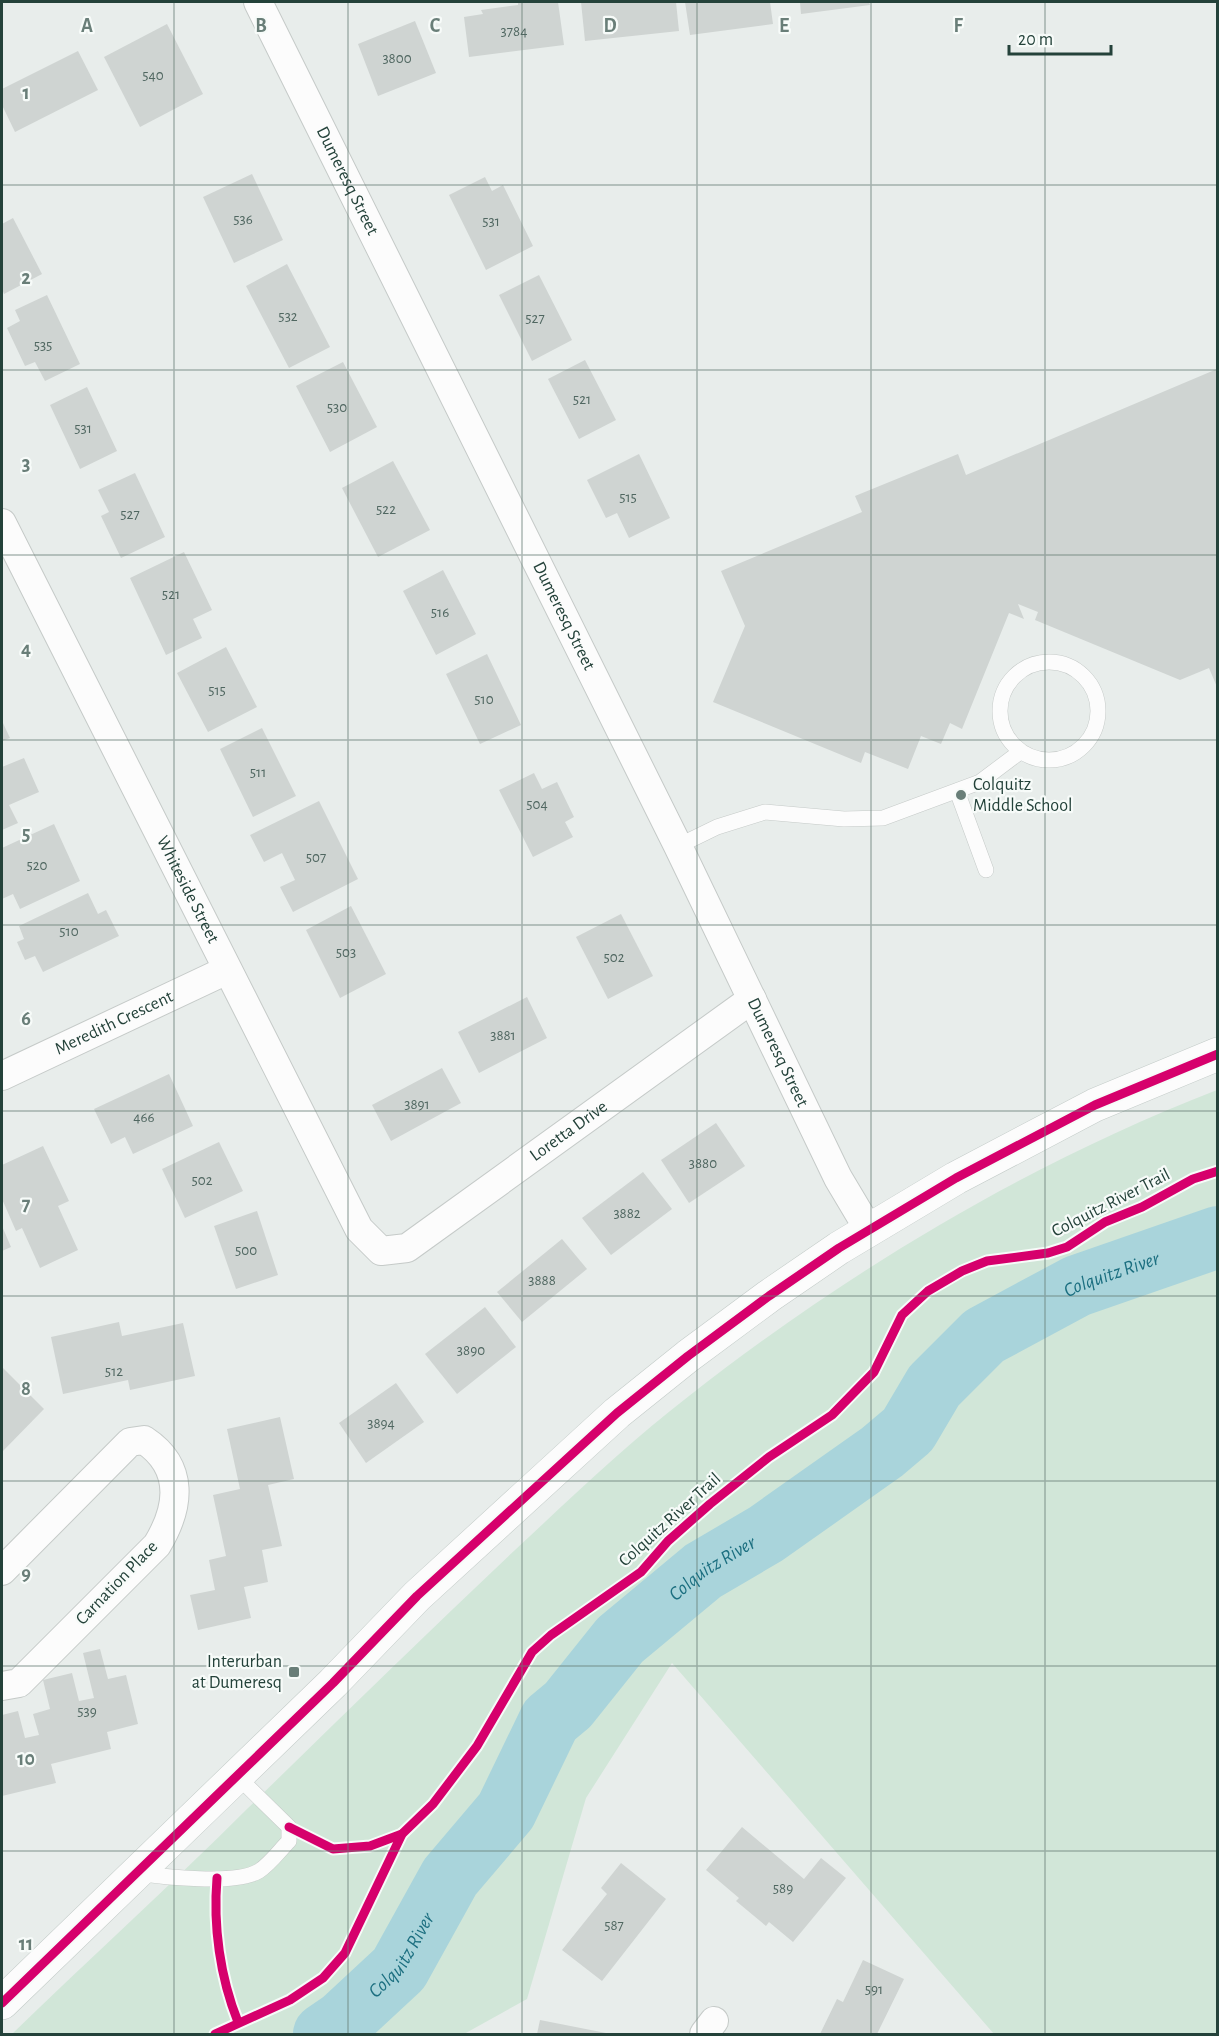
<svg xmlns="http://www.w3.org/2000/svg" width="1219" height="2036" font-family="'Alegreya Sans',sans-serif">
  <style>
    .green { fill: #d1e6d8 }
    .lines { fill: none; stroke-linecap: round; stroke-linejoin: round }
    .river { stroke: #a9d4db; stroke-width: 62 }
    .building { fill: #cfd4d2 }
    .lane-casing { stroke: #c5cac8; stroke-width: 16 }
    .street-casing { stroke: #c5cac8; stroke-width: 30 }
    .secondary-casing { stroke: #c3cbc8; stroke-width: 34 }
    .lane { stroke: #fcfcfc; stroke-width: 15 }
    .street { stroke: #fcfcfc; stroke-width: 28 }
    .secondary { stroke: #fcfcfc; stroke-width: 33 }
    .cycleway-casing { stroke: #f7fbf9; stroke-width: 13 }
    .cycleway { stroke: #d6006c; stroke-width: 9 }
    .grid { fill: none; stroke: #697e78; stroke-width: 1.5; stroke-opacity: 0.55 }
    .poi-dot { fill: #697e78; stroke: #f7fbf9; stroke-width: 2 }
    .labels { text-anchor: middle; dominant-baseline: central; stroke-width: 4.5; stroke-linejoin: round; paint-order: stroke }
    .number-label { font-size: 15px; fill: #506761 }
    .street-label { font-size: 18px; fill: #24423a; stroke: #f7fbf9 }
    .poi-label { font-size: 18px; fill: #24423a; stroke: #f7fbf9; text-anchor: start }
    .water-label { font-size: 20px; font-style: italic; fill: #1c6f80; stroke: #f7fbf9 }
    .grid-label { font-size: 20px; text-anchor: middle; font-weight: bold; fill: #697e78; stroke: #f7fbf9; stroke-width: 4.5; stroke-linejoin: round; paint-order: stroke }
  </style>
  <rect width="100%" height="100%" fill="#e8edeb"/>
  <path class="green" d="M1217,1090V2034H994L672,1663L586,1798L527,1999L464,2034H12C89,1959 170,1886 247,1809C336,1722 425,1635 515,1550C572,1497 628,1443 689,1396C850,1270 1027,1164 1217,1090Z"/>
  <g class="lines">
    <path class="river" id="s1" d="M324,2034L343,2021L399,1969L450,1877L506,1811L550,1720L568,1705L620,1640L703,1571L766,1534L882,1452L908,1430L934,1386L984,1336L1077,1286L1218,1237"/>
  </g>
  <g class="building">
    <path d="M518,2H558L564,45L469,57L464,17L483,14L481,10L518,5Z"/>
    <path d="M581,2H676L679,31L585,41Z"/>
    <path d="M685,2H770L773,24L690,35Z"/>
    <path d="M800,2H869L870,5L801,14Z"/>
    <path d="M415,21L436,73L378,96L358,44Z"/>
    <path d="M167,24L203,94L140,127L104,57Z"/>
    <path d="M78,51L98,90L15,132L2,105V89Z"/>
    <path d="M252,174L283,240L234,263L203,197Z"/>
    <path d="M485,177L492,191L503,185L533,246L486,270L449,195Z"/>
    <path d="M13,218L42,274L4,294L2,289V224Z"/>
    <path d="M287,264L330,347L289,368L246,286Z"/>
    <path d="M539,275L572,340L532,361L499,295Z"/>
    <path d="M47,295L80,364L45,381L35,362L25,366L7,328L20,321L15,310Z"/>
    <path d="M585,360L616,420L579,439L548,379Z"/>
    <path d="M343,362L377,427L330,452L296,386Z"/>
    <path d="M1217,369V687L1209,668L1180,680L1035,620L1038,612L1018,604L1024,619L1009,613L962,729L950,723L941,744L921,736L908,769L865,752L861,763L713,702L745,626L721,571L862,512L855,496L958,454L966,475Z"/>
    <path d="M87,387L117,451L80,469L50,405Z"/>
    <path d="M639,454L670,518L629,538L617,513L606,518L587,480Z"/>
    <path d="M393,461L430,530L378,557L342,488Z"/>
    <path d="M135,473L165,537L121,558L101,516L109,512L98,490Z"/>
    <path d="M184,552L212,610L193,619L202,638L166,655L130,578Z"/>
    <path d="M443,570L476,634L436,655L403,591Z"/>
    <path d="M226,647L257,707L208,732L177,673Z"/>
    <path d="M487,654L521,725L480,744L446,674Z"/>
    <path d="M2,721L10,738L2,741Z"/>
    <path d="M262,728L296,796L253,817L220,749Z"/>
    <path d="M24,758L39,792L9,805L18,823L2,830V767Z"/>
    <path d="M534,773L542,789L557,782L574,817L565,822L573,837L533,857L499,790Z"/>
    <path d="M319,801L358,879L293,912L280,887L295,880L282,853L264,862L250,835Z"/>
    <path d="M54,824L80,881L20,909L13,894L2,899V848Z"/>
    <path d="M88,893L98,914L106,910L119,936L43,972L35,956L25,960L17,942L24,939L19,926Z"/>
    <path d="M351,906L386,974L340,998L306,930Z"/>
    <path d="M621,914L653,976L608,999L576,937Z"/>
    <path d="M527,997L547,1038L479,1073L458,1032Z"/>
    <path d="M442,1068L461,1103L391,1141L372,1105Z"/>
    <path d="M169,1074L193,1126L133,1154L125,1137L111,1144L94,1109Z"/>
    <path d="M716,1123L745,1166L689,1203L661,1160Z"/>
    <path d="M219,1142L243,1191L185,1218L162,1169Z"/>
    <path d="M43,1146L69,1201L58,1206L78,1250L40,1268L22,1228L16,1231L2,1199V1165Z"/>
    <path d="M643,1172L672,1209L611,1255L582,1218Z"/>
    <path d="M257,1211L278,1275L236,1289L214,1226Z"/>
    <path d="M2,1226L11,1247L2,1251Z"/>
    <path d="M562,1239L587,1269L522,1322L497,1292Z"/>
    <path d="M485,1307L516,1347L457,1394L425,1354Z"/>
    <path d="M119,1322L122,1336L183,1323L195,1376L130,1390L128,1380L63,1394L51,1337Z"/>
    <path d="M2,1367L44,1409L2,1452Z"/>
    <path d="M396,1383L424,1422L366,1463L339,1423Z"/>
    <path d="M280,1417L294,1479L268,1485L282,1546L262,1550L268,1582L244,1587L251,1618L198,1630L190,1595L215,1590L209,1560L226,1556L213,1495L240,1489L227,1429Z"/>
    <path d="M100,1649L108,1679L126,1675L138,1724L107,1732L111,1749L51,1764L56,1783L2,1796V1715L18,1711L25,1738L39,1735L33,1714L50,1709L43,1680L72,1673L79,1701L94,1698L83,1653Z"/>
    <path d="M742,1827L804,1879L821,1858L846,1878L793,1942L769,1922L766,1926L736,1901L739,1898L706,1870Z"/>
    <path d="M621,1863L666,1899L602,1981L562,1950L607,1894L601,1888Z"/>
    <path d="M863,1960L904,1979L877,2034H820L837,1999L843,2002Z"/>
    <path d="M540,2020L606,2033V2034H537Z"/>
  </g>
  <g class="lines">
    <defs>
      <g id="lane">
        <circle cx="1049" cy="711" r="49"/>
        <path d="M957,791L986,870"/>
        <path d="M678,846L717,827L765,812L844,819L883,818L980,782L1020,752"/>
        <path d="M137,1873C164,1877 236,1885 259,1871C270,1864 280,1850 289,1841V1827L237,1776"/>
      </g>
      <g id="street">
        <path id="s2" d="M258,2L678,846L838,1178L869,1230"/>
        <path id="s3" d="M2,523L359,1229L381,1251L407,1248L752,999"/>
        <path id="s4" d="M2,1076L227,970"/>
        <path d="M2,1571L130,1442L144,1440C185,1467 180,1507 157,1545L19,1683L2,1686"/>
        <path d="M704,2034L714,2021"/>
      </g>
      <path id="secondary" d="M2,2003L333,1683L417,1596L617,1413L688,1356L769,1296L839,1248L956,1178L1095,1105L1218,1054"/>
    </defs>
    <use href="#lane" class="lane-casing"/>
    <use href="#street" class="street-casing"/>
    <use href="#secondary" class="secondary-casing"/>
    <use href="#lane" class="lane"/>
    <use href="#street" class="street"/>
    <use href="#secondary" class="secondary"/>
    <defs>
      <g id="cycleway">
        <path d="M289,1827L333,1849L370,1846L402,1834"/>
        <path d="M217,1878C213,1926 220,1977 238,2022"/>
        <path d="M2,2003L333,1683L417,1596L617,1413L688,1356L769,1296L839,1248L956,1178L1095,1105L1218,1054"/>
        <path d="M215,2034L290,2000L323,1978L345,1953L402,1834L433,1804L477,1746L532,1652L551,1635L641,1572L668,1541L710,1504L769,1457L832,1415L874,1372L902,1315L928,1291L962,1271L987,1261L1048,1253L1067,1247L1105,1222L1142,1207L1193,1179L1218,1171"/>
      </g>
    </defs>
    <use href="#cycleway" class="cycleway-casing"/>
    <use href="#cycleway" class="cycleway"/>
  </g>
  <path class="grid" d="M174,2V2034M348,2V2034M522,2V2034M697,2V2034M871,2V2034M1045,2V2034M2,185H1218M2,370H1218M2,555H1218M2,740H1218M2,925H1218M2,1111H1218M2,1296H1218M2,1481H1218M2,1666H1218M2,1851H1218"/>
  <g class="poi-dot">
    <circle cx="961" cy="795" r="6"/>
    <rect x="288" y="1666" width="12" height="12" rx="3"/>
  </g>
  <g class="labels">
    <g class="number-label">
      <text x="514" y="31">3784</text>
      <text x="397" y="58">3800</text>
      <text x="153" y="75">540</text>
      <text x="243" y="219">536</text>
      <text x="491" y="221">531</text>
      <text x="288" y="316">532</text>
      <text x="535" y="318">527</text>
      <text x="43" y="345">535</text>
      <text x="582" y="399">521</text>
      <text x="337" y="407">530</text>
      <text x="83" y="428">531</text>
      <text x="628" y="497">515</text>
      <text x="386" y="509">522</text>
      <text x="130" y="514">527</text>
      <text x="171" y="594">521</text>
      <text x="440" y="612">516</text>
      <text x="217" y="690">515</text>
      <text x="484" y="699">510</text>
      <text x="258" y="772">511</text>
      <text x="537" y="804">504</text>
      <text x="316" y="857">507</text>
      <text x="37" y="865">520</text>
      <text x="69" y="931">510</text>
      <text x="346" y="952">503</text>
      <text x="614" y="957">502</text>
      <text x="503" y="1035">3881</text>
      <text x="417" y="1104">3891</text>
      <text x="144" y="1117">466</text>
      <text x="703" y="1163">3880</text>
      <text x="202" y="1180">502</text>
      <text x="627" y="1213">3882</text>
      <text x="246" y="1250">500</text>
      <text x="542" y="1280">3888</text>
      <text x="471" y="1350">3890</text>
      <text x="114" y="1371">512</text>
      <text x="381" y="1423">3894</text>
      <text x="87" y="1711">539</text>
      <text x="783" y="1888">589</text>
      <text x="614" y="1925">587</text>
      <text x="874" y="1989">591</text>
    </g>
    <g class="street-label">
      <text stroke="none"><textPath href="#s2" startOffset="200">Dumeresq Street</textPath></text>
      <text stroke="none"><textPath href="#s2" startOffset="686">Dumeresq Street</textPath></text>
      <text stroke="none"><textPath href="#s3" startOffset="411">Whiteside Street</textPath></text>
      <text stroke="none"><textPath href="#s4" startOffset="124">Meredith Crescent</textPath></text>
      <text stroke="none"><textPath href="#s2" startOffset="1172">Dumeresq Street</textPath></text>
      <text stroke="none"><textPath href="#s3" startOffset="1048">Loretta Drive</textPath></text>
      <text transform="translate(1111 1203) rotate(-27)">Colquitz River Trail</text>
      <text transform="translate(670 1520) rotate(-42)">Colquitz River Trail</text>
      <text transform="translate(117 1583) rotate(-46)">Carnation Place</text>
    </g>
    <g class="poi-label">
      <text x="973" y="785">Colquitz<tspan x="973" dy="21">Middle School</tspan></text>
      <text x="282" y="1662" text-anchor="end">Interurban<tspan x="282" dy="21">at Dumeresq</tspan></text>
    </g>
    <g class="water-label">
      <text stroke="none"><textPath href="#s1" startOffset="1120">Colquitz River</textPath></text>
      <text stroke="none"><textPath href="#s1" startOffset="616">Colquitz River</textPath></text>
      <text stroke="none"><textPath href="#s1" startOffset="112">Colquitz River</textPath></text>
    </g>
  </g>
  <g class="grid-label">
    <text x="87" y="32">A</text>
    <text x="261" y="32">B</text>
    <text x="435" y="32">C</text>
    <text x="610" y="32">D</text>
    <text x="784" y="32">E</text>
    <text x="958" y="32">F</text>
    <text x="26" y="99">1</text>
    <text x="26" y="284">2</text>
    <text x="26" y="470">3</text>
    <text x="26" y="655">4</text>
    <text x="26" y="840">5</text>
    <text x="26" y="1025">6</text>
    <text x="26" y="1210">7</text>
    <text x="26" y="1395">8</text>
    <text x="26" y="1580">9</text>
    <text x="26" y="1765">10</text>
    <text x="26" y="1950">11</text>
  </g>
  <rect width="1219" height="2036" fill="none" stroke="#24423a" stroke-width="6"/>
  <path d="M1009 45v9h102v-9" fill="none" stroke="#24423a" stroke-width="3"/>
  <text x="1018" y="45" font-size="18" fill="#24423a" stroke="#f7fbf9" stroke-width="4.5" paint-order="stroke">20 m</text>
</svg>
